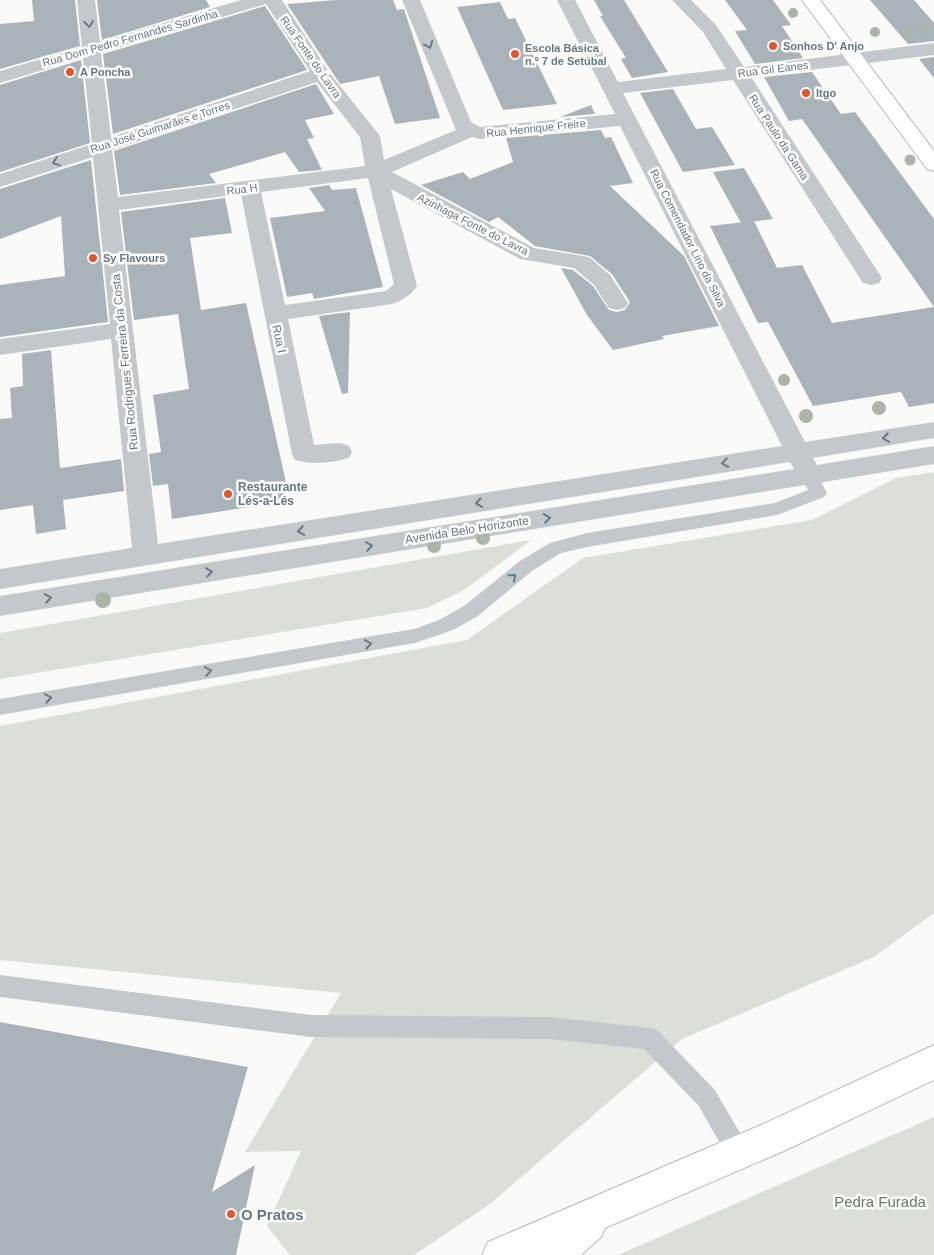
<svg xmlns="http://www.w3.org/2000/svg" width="934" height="1255" font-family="Arial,sans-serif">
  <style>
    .green { fill: #dadfd7 }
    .building { fill: #aab3b9 }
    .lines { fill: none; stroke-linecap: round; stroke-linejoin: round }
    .primary-casing { stroke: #b5babe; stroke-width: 2 }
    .lane { fill: #c3c8cc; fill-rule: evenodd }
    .street { fill: #c3c8cc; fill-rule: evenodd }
    .primary { fill: #fff; fill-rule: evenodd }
    .tree { fill: #aab4a7 }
    .oneway { stroke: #6a7a87 }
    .poi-dot { fill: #e4572e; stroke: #fff; stroke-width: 2 }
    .labels { text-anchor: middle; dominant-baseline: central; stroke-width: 5; stroke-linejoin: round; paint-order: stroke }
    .far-street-label { font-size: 11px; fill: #657683; stroke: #fff }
    .far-poi-label { font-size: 11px; font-weight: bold; fill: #657683; stroke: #fff; text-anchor: start }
    .street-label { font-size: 12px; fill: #657683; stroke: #fff }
    .poi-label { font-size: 12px; font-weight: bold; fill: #657683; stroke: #fff; text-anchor: start }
    .near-park-label { font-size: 15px; fill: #687a64; stroke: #fff }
    .near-poi-label { font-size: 15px; font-weight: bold; fill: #657683; stroke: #fff; text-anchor: start }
  </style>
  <rect width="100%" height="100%" fill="#fafaf8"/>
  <g class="green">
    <path d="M934,472V913L874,957L682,1039L490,1204L414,1255H290L267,1226L301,1151L245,1152L341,993L0,960V726L467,640L583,558L812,520L896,478Z"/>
    <path d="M531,540L464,590L427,608L0,679V633Z"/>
    <path d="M934,1117V1255H618Z"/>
  </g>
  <g class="building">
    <path d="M32,0H75L80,46L0,69V24L34,21Z"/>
    <path d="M97,0H206L210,7L102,40Z"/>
    <path d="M336,0H393L397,10L404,9L440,118L395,124L379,76L340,84L287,4Z"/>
    <path d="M594,0H624L668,72L632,78L621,59L626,58L600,16H603Z"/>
    <path d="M725,0H773L791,25L782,26L803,58L755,64L735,31L747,30Z"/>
    <path d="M870,0H914L934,23V41L908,44Z"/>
    <path d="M500,2L508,19L515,18L557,104L503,110L457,7Z"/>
    <path d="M265,6L307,70L113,134L103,54Z"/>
    <path d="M934,57V78L919,59Z"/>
    <path d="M81,60L90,143L0,172V85Z"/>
    <path d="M812,72L841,114L855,112L934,219V403L909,407L901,392L813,406L768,322L758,323L710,226L754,221L777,268L802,265L832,323L934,307L802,119L789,121L764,77Z"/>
    <path d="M316,84L334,114L305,120L314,138L307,139L322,170L299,172L285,152L209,174L216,183L120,195L114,151Z"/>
    <path d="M673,89L696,129L712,127L735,165L683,172L640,93Z"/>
    <path d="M591,105L595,114L560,117Z"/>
    <path d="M601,130L605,138L611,137L633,183L610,186L684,256L719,326L662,336L664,339L613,350L587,315L561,268L573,270L593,286L609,310L617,312L625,310L630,302L612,274L590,256L535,246L498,217L489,222L421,185L463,172L470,179L513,162L506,138Z"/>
    <path d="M91,160L108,322L0,337V285L65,276L61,216L0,239V189Z"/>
    <path d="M744,168L759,194L773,219L741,223L713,172Z"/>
    <path d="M329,185L332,190L356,188L383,287L314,299L312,293L287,297L270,218L325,211L309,188Z"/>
    <path d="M225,198L232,233L190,238L201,310L246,303L287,487L285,488L288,501L172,519L168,484L153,486L149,454L161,452L153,395L189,389L178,314L134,320L121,212Z"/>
    <path d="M350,312L348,393L342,394L319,316Z"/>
    <path d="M51,350L60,468L121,459L124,491L63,500L66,529L36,534L33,505L0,510V419L12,418L10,388L23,386L22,354Z"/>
    <path d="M0,1022L248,1067L212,1192L255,1165L236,1255H0Z"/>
  </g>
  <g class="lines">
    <defs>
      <g id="primary">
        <path d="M802,0H820L934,151V171L927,169Z"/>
        <path d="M934,1045V1080L786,1150L605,1228L601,1237L581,1255H482L488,1242L761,1125Z"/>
      </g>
    </defs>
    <use href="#primary" class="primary-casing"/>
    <g class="lane">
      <path d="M809,469L815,471L827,493L824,497L777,515L587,547L561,553L532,571L478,616L453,630L415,643L0,715V699L414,629L439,620L464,606L520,561L550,543L587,533L775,503L808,490L800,475L803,471Z"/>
      <path d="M0,975L311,1015L550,1017L650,1028L658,1031L714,1089L752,1153L749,1162L740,1165L731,1162L698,1105L644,1049L550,1039L311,1037L0,997Z"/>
    </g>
    <path class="street" d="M77,0H95L100,42L241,0H282L328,71L380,136L384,160L456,130L402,0H420L471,122L480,127L615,114L557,0H575L618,82L726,69L703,32L672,0H691L716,25L744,67L934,43V55L751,77L882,278L879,283L871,285L863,283L733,80L623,93L805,442L934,422V438L813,458L817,465L934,446V464L0,616V596L794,469L790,462L0,589V569L132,548L111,339L0,355V339L110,324L93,157L0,187V174L92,144L83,58L0,83V71L82,47ZM266,4L310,71L111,137L101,53ZM317,82L360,137L365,166L118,197L112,150ZM620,126L782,446L158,544L119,210L241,194L292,454L295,460C311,465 333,463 349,458L352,452L349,446L340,443L314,445L288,319L392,304C402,301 411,295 417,286L391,189L520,259L574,268L594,285L609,308L617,310L625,308L628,303L610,275L589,257L534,248L392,172L472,137L480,139ZM368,178L394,284L386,291L285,305L261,192Z"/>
    <use href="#primary" class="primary"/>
  </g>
  <g class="tree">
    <circle cx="793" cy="13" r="5"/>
    <circle cx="924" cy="30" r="5"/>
    <circle cx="875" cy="32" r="5"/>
    <circle cx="908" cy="33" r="5"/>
    <circle cx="910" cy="160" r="5.5"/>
    <circle cx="784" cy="380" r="6"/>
    <circle cx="879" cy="408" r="7"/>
    <circle cx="806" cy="416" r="7"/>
    <circle cx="483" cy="538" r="7"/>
    <circle cx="434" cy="546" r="7"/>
    <circle cx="103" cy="600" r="8"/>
  </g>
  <defs><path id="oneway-chevron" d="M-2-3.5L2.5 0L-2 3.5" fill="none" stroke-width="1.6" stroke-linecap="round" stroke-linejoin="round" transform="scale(1.25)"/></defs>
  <g class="oneway">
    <use href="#oneway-chevron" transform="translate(89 24) rotate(83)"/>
    <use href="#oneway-chevron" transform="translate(429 45) rotate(68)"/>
    <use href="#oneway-chevron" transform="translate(56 162) rotate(161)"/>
    <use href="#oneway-chevron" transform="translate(886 438) rotate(171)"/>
    <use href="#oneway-chevron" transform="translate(725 463) rotate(171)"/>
    <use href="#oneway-chevron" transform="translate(479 503) rotate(171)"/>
    <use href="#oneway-chevron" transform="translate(547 518) rotate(-9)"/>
    <use href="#oneway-chevron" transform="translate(301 531) rotate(171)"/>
    <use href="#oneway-chevron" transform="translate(369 546) rotate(-9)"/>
    <use href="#oneway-chevron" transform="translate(209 572) rotate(-9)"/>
    <use href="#oneway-chevron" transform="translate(513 577) rotate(-39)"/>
    <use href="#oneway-chevron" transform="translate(48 598) rotate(-9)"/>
    <use href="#oneway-chevron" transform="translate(368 644) rotate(-10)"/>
    <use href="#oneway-chevron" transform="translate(208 671) rotate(-10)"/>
    <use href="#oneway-chevron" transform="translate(48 698) rotate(-10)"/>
  </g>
  <g class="poi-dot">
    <circle cx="773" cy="46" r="5"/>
    <circle cx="515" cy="54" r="5"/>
    <circle cx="70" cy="72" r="5"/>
    <circle cx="806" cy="93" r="5"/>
    <circle cx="93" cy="258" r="5"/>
    <circle cx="228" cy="494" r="5"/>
    <circle cx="231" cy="1214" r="5"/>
  </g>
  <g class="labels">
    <g class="far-street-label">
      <text transform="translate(130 38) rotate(-16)">Rua Dom Pedro Fernandes Sardinha</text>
      <text transform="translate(311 57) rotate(55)">Rua Fonte do Lavra</text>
      <text transform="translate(773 69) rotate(-7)">Rua Gil Eanes</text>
      <text transform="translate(160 127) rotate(-18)">Rua José Guimarães e Torres</text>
      <text transform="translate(536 128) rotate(-6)">Rua Henrique Freire</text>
      <text transform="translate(779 137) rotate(57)">Rua Paulo da Gama</text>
      <text transform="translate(242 189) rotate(-7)">Rua H</text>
      <text transform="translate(473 224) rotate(27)">Azinhaga Fonte do Lavra</text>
      <text transform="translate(688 238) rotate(63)">Rua Comendador Lino da Silva</text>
    </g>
    <g class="far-poi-label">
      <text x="783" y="46">Sonhos D' Anjo</text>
      <text x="525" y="48">Escola Básica<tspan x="525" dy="13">n.º 7 de Setúbal</tspan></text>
      <text x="80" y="72">A Poncha</text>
      <text x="816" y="93">Itgo</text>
      <text x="103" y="258">Sy Flavours</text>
    </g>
    <g class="street-label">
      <text transform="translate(279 339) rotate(78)">Rua I</text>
      <text transform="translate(125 362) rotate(-96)">Rua Rodrigues Ferreira da Costa</text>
      <text transform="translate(467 530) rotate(-9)">Avenida Belo Horizonte</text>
    </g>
    <g class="poi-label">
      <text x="238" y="487">Restaurante<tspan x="238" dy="14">Lés-a-Lés</tspan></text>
    </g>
    <g class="near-park-label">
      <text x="880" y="1201">Pedra Furada</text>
    </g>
    <g class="near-poi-label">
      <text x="241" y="1214">O Pratos</text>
    </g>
  </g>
</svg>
